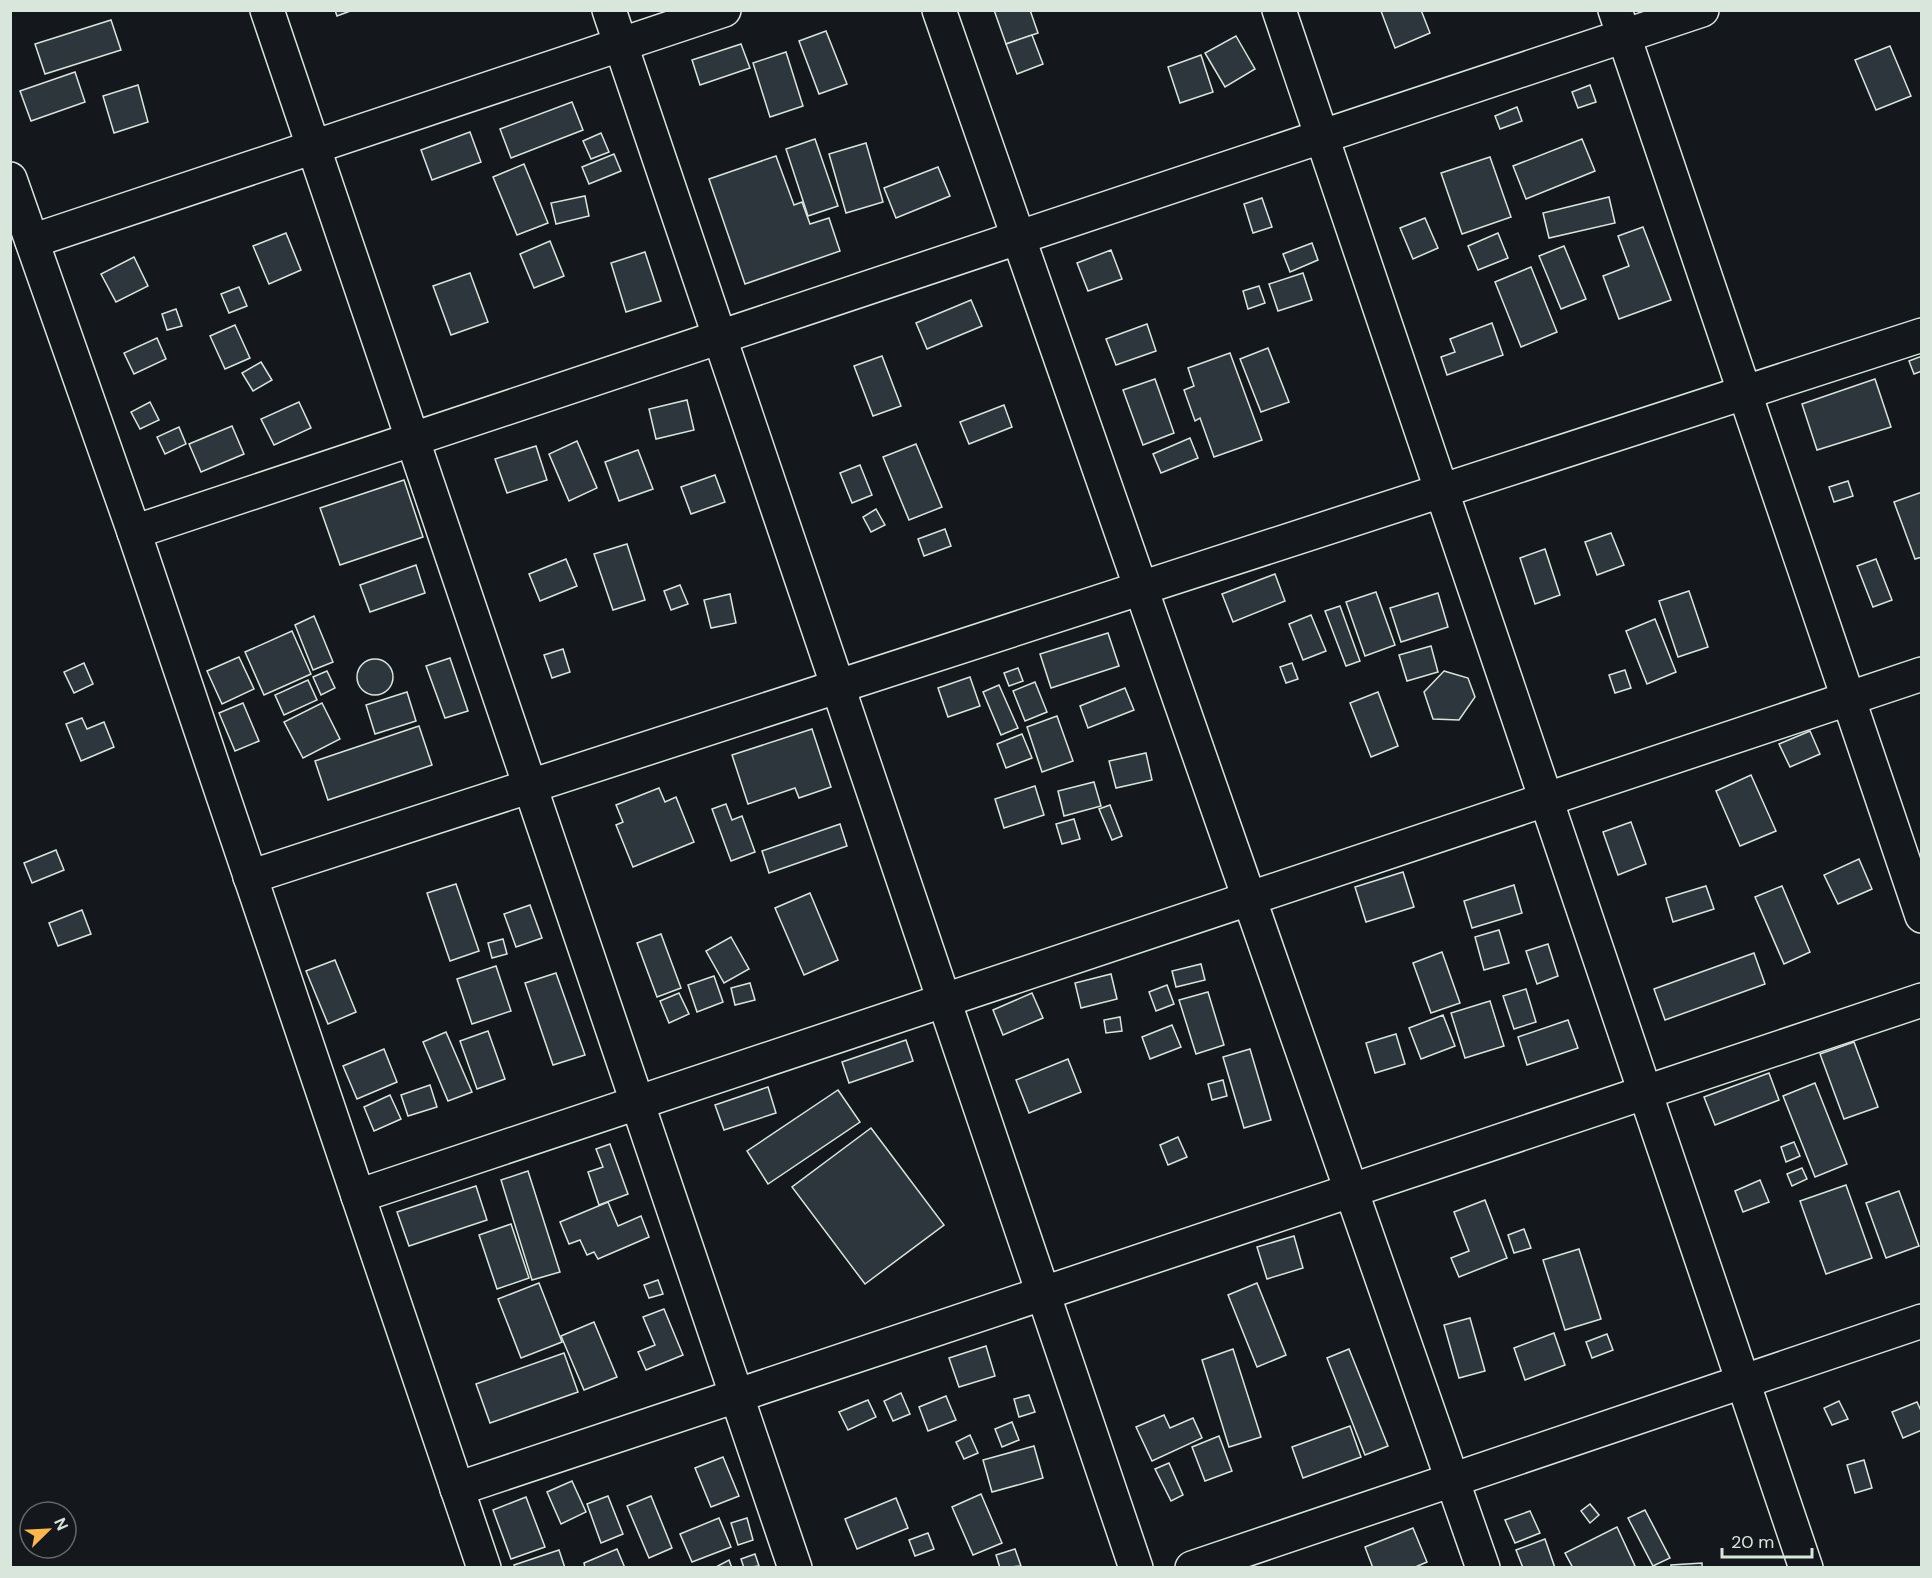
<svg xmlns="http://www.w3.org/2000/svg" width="1932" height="1578" font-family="'DM Sans',sans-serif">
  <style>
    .building { fill: #2c363c; stroke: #d8e6dc; stroke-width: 1.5 }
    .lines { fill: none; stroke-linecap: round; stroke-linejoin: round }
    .minor-casing { stroke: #d8e6dc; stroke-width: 36 }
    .major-casing { stroke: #d8e6dc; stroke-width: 36 }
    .minor { stroke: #14181c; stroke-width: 33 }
    .major { stroke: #14181c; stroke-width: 33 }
  </style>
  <rect width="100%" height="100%" fill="#14181c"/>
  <g class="building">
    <path d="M335,10H353L337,16Z"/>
    <path d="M994,10H1030L1038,33L1006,44Z"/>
    <path d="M1383,10H1421L1430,33L1395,48L1381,11Z"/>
    <path d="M111,20L121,50L45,74L35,44Z"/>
    <path d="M826,31L847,84L819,94L799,41Z"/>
    <path d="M1032,35L1043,64L1017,74L1006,44Z"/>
    <path d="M1236,36L1255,69L1225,87L1205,53Z"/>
    <path d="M741,44L750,68L700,85L692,60Z"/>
    <path d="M1890,46L1911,96L1876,110L1855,60Z"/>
    <path d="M786,52L803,106L770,117L753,63Z"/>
    <path d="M1201,55L1213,92L1180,103L1168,67Z"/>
    <path d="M75,72L85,102L31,121L20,91Z"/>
    <path d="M138,85L148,122L114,133L103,96Z"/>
    <path d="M1590,85L1596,102L1578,108L1572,92Z"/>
    <path d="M572,102L583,130L511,158L500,129Z"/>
    <path d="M1517,107L1522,121L1500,129L1495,116Z"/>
    <path d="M470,132L481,162L432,180L421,150Z"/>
    <path d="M601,133L609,152L591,159L583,141Z"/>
    <path d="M815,139L838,206L808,216L786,149Z"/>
    <path d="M1582,139L1595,171L1526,199L1513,166Z"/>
    <path d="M866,143L883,202L846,213L829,154Z"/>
    <path d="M614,154L621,171L589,184L582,167Z"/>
    <path d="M776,156L794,205L802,202L810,224L829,218L840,251L745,284L709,179Z"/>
    <path d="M1490,157L1511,217L1462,234L1441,173Z"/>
    <path d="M524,164L548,223L517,235L493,177Z"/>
    <path d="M938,167L950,196L896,218L884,188Z"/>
    <path d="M585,196L589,216L556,224L551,203Z"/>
    <path d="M1609,197L1615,223L1549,238L1543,213Z"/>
    <path d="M1262,198L1272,227L1253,233L1244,204Z"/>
    <path d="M1425,218L1438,248L1413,259L1400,228Z"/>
    <path d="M1643,227L1671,300L1619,319L1603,276L1629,266L1618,236Z"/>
    <path d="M286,233L301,270L269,284L253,246Z"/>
    <path d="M1498,233L1508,258L1478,270L1468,246Z"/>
    <path d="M550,241L564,276L534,288L520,254Z"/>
    <path d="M1312,243L1318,260L1290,272L1283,254Z"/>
    <path d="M1564,246L1586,299L1561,309L1539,256Z"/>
    <path d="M1111,250L1122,279L1088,291L1077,263Z"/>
    <path d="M645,252L661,301L626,312L611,263Z"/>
    <path d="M134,257L148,286L116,302L101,274Z"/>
    <path d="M1531,267L1557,332L1521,347L1495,282Z"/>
    <path d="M470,273L488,322L451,335L433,286Z"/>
    <path d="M1303,273L1312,300L1278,311L1269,284Z"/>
    <path d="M1259,286L1265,303L1248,309L1243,291Z"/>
    <path d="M239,287L247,306L229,313L221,294Z"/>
    <path d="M971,300L982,326L927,349L916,323Z"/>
    <path d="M176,309L182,326L167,330L162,314Z"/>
    <path d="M1492,323L1503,355L1447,375L1441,357L1455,352L1450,339Z"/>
    <path d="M1147,324L1156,351L1116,365L1106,339Z"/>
    <path d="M235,325L250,358L225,369L210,336Z"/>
    <path d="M157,338L166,359L134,374L124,353Z"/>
    <path d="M1268,348L1289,402L1261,412L1240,359Z"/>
    <path d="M1230,353L1262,440L1214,457L1200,418L1195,421L1184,390L1194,386L1188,368Z"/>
    <path d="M882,356L901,406L873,416L854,366Z"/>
    <path d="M1922,356V371L1914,374L1909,361Z"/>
    <path d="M261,362L272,380L253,391L242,373Z"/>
    <path d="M1155,379L1174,433L1143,445L1123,390Z"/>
    <path d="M1875,379L1891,427L1817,450L1802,404Z"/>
    <path d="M687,400L694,430L656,439L649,409Z"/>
    <path d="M150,402L159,420L140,429L131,412Z"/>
    <path d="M299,402L311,428L274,445L261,419Z"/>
    <path d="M1004,405L1012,427L969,444L960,422Z"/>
    <path d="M232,426L244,454L201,472L189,444Z"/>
    <path d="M179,427L186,444L165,454L157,437Z"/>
    <path d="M1190,438L1198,458L1161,473L1153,454Z"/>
    <path d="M577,441L597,488L569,501L549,454Z"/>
    <path d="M916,444L942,507L909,520L883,457Z"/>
    <path d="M536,446L547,480L507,493L495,459Z"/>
    <path d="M638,450L653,489L619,501L605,462Z"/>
    <path d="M860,465L872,495L852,503L840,473Z"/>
    <path d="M715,475L725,502L691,514L681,487Z"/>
    <path d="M404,480L423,537L340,565L320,508Z"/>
    <path d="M1848,481L1853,496L1834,502L1829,487Z"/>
    <path d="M1922,492V557L1915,559L1894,502Z"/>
    <path d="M876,509L885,525L871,532L863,517Z"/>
    <path d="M945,529L951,546L924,556L918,539Z"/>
    <path d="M1611,533L1624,565L1597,575L1585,542Z"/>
    <path d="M627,544L645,600L613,610L594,554Z"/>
    <path d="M1545,549L1560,595L1535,604L1520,558Z"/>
    <path d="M566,559L577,586L540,601L529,574Z"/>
    <path d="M1876,559L1892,600L1873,607L1857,566Z"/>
    <path d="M416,565L425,593L370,612L360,585Z"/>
    <path d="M1275,574L1285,601L1233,622L1222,594Z"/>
    <path d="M680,585L688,604L671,610L664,591Z"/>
    <path d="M1689,591L1708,647L1678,657L1659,601Z"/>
    <path d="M1376,592L1395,645L1365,656L1346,602Z"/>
    <path d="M1438,593L1448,627L1401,642L1390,608Z"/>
    <path d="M730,594L736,623L711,628L704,600Z"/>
    <path d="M1340,606L1360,661L1346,666L1325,611Z"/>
    <path d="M1311,615L1326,651L1303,660L1289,624Z"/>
    <path d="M314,616L333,662L313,670L295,625Z"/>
    <path d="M1655,619L1676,672L1647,684L1626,631Z"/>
    <path d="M292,631L311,674L264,695L245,652Z"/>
    <path d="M1108,633L1119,666L1051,688L1040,654Z"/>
    <path d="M1431,646L1438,672L1407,681L1399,655Z"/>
    <path d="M563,649L570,672L552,678L544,655Z"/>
    <path d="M239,657L254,689L222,704L207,671Z"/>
    <path d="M450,658L468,711L445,718L426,666Z"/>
    <circle cx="375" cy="677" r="18"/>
    <path d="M84,663L93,684L74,693L64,672Z"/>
    <path d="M1292,663L1298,679L1286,683L1280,667Z"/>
    <path d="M1018,668L1023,681L1009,686L1004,673Z"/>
    <path d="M1625,670L1631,688L1615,693L1609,675Z"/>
    <path d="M327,671L335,688L321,695L313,677Z"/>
    <path d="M1444,671L1468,678L1475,697L1459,720L1433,719L1424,692Z"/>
    <path d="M970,677L980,706L948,717L938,688Z"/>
    <path d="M308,680L317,700L284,715L275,695Z"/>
    <path d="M1035,682L1047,712L1025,721L1013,691Z"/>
    <path d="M999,685L1018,728L1001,735L983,692Z"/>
    <path d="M1125,688L1134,710L1088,728L1080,706Z"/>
    <path d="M407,692L416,721L375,734L366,705Z"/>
    <path d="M1378,692L1398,746L1371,757L1350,703Z"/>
    <path d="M243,703L259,741L235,751L219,713Z"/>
    <path d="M322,703L340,739L303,758L284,722Z"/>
    <path d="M1057,716L1073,761L1042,772L1027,727Z"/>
    <path d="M82,718L87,729L104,722L114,747L81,761L66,724Z"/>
    <path d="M419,726L432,765L328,800L315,761Z"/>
    <path d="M812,729L831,787L799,798L795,788L748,804L732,755Z"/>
    <path d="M1810,731L1820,754L1790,767L1779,744Z"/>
    <path d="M1022,734L1032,758L1006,768L997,744Z"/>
    <path d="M1146,753L1152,780L1116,788L1109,761Z"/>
    <path d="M1751,775L1776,831L1740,846L1716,791Z"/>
    <path d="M1094,782L1101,806L1064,816L1058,791Z"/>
    <path d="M1035,786L1044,815L1004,828L995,799Z"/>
    <path d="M659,788L665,802L676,797L694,842L633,867L616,825L623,822L616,805Z"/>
    <path d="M726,804L732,820L742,816L755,852L731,861L712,809Z"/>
    <path d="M1110,805L1122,836L1112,840L1099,809Z"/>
    <path d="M1074,819L1080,839L1062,844L1056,824Z"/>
    <path d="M1631,822L1646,864L1618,875L1603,832Z"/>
    <path d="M840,824L847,846L769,873L762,851Z"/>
    <path d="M56,850L64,870L32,883L24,863Z"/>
    <path d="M1859,859L1872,889L1838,904L1824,875Z"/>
    <path d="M1403,872L1414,907L1366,922L1355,887Z"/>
    <path d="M456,884L479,951L450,961L427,893Z"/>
    <path d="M1514,885L1522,913L1472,928L1464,901Z"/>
    <path d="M1706,886L1714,909L1673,922L1666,898Z"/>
    <path d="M1782,886L1810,952L1784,964L1755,897Z"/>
    <path d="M810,893L838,960L804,975L775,908Z"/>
    <path d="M530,905L542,938L516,947L504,914Z"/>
    <path d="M82,910L91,934L58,946L49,923Z"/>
    <path d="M1499,930L1509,963L1484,970L1475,937Z"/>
    <path d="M661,934L681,988L657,997L637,943Z"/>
    <path d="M731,937L749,969L724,983L706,951Z"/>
    <path d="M503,939L507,954L492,958L488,943Z"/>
    <path d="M1548,944L1558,976L1537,984L1526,951Z"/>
    <path d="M1442,952L1460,1003L1431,1013L1413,963Z"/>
    <path d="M1754,953L1765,984L1665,1020L1654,989Z"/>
    <path d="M335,960L356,1012L328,1024L306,971Z"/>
    <path d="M1201,964L1205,980L1176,987L1172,971Z"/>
    <path d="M496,966L511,1011L472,1024L457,979Z"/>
    <path d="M556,973L585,1055L553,1065L525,983Z"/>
    <path d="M1111,974L1117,999L1081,1008L1075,983Z"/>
    <path d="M714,976L723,1002L697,1012L688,985Z"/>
    <path d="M750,983L755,1000L735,1005L731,988Z"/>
    <path d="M1167,985L1174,1004L1156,1011L1149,992Z"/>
    <path d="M1526,989L1536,1022L1514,1029L1503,996Z"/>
    <path d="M1208,992L1224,1045L1196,1054L1179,1000Z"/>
    <path d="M679,993L689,1014L669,1023L660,1001Z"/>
    <path d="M1032,993L1043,1018L1003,1035L993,1010Z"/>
    <path d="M1490,1001L1504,1046L1465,1058L1451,1013Z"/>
    <path d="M1443,1015L1455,1046L1421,1059L1409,1028Z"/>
    <path d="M1120,1017L1122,1031L1106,1033L1104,1020Z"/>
    <path d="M1568,1020L1578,1048L1527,1065L1518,1037Z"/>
    <path d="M1172,1025L1181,1047L1150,1059L1142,1037Z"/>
    <path d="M488,1031L505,1079L477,1089L460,1041Z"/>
    <path d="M446,1032L472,1092L448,1101L423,1042Z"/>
    <path d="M1396,1034L1405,1064L1375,1073L1366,1043Z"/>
    <path d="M906,1040L913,1061L849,1083L842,1062Z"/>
    <path d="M1854,1042L1878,1107L1844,1119L1820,1054Z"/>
    <path d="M384,1049L397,1082L357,1099L343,1066Z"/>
    <path d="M1250,1049L1271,1120L1244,1128L1223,1057Z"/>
    <path d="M1068,1059L1081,1092L1029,1113L1016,1080Z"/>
    <path d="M1769,1073L1779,1100L1715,1125L1704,1097Z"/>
    <path d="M1223,1080L1227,1096L1212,1100L1208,1084Z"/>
    <path d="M1815,1083L1847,1164L1815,1177L1783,1096Z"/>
    <path d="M430,1085L437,1107L408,1116L401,1095Z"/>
    <path d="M768,1087L776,1113L724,1130L715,1105Z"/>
    <path d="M838,1090L860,1122L768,1184L747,1151Z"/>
    <path d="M390,1095L401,1119L374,1131L364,1107Z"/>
    <path d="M871,1128L944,1225L865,1284L792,1187Z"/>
    <path d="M1178,1137L1187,1157L1168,1165L1160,1145Z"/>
    <path d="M1794,1142L1800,1156L1786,1162L1781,1147Z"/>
    <path d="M610,1144L628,1194L599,1205L588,1172L603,1167L596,1149Z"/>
    <path d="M1802,1168L1807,1179L1792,1186L1787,1174Z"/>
    <path d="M528,1171L560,1272L532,1280L501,1180Z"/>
    <path d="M1760,1180L1769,1202L1743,1212L1735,1191Z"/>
    <path d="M1846,1185L1872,1258L1826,1274L1800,1201Z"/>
    <path d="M476,1186L487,1220L409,1246L397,1212Z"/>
    <path d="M1899,1191L1919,1246L1886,1258L1866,1203Z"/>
    <path d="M1485,1200L1507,1258L1459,1277L1451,1258L1469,1251L1454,1212Z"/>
    <path d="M608,1202L618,1226L641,1216L649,1237L598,1259L594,1252L587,1255L580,1240L569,1244L560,1222Z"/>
    <path d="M511,1224L529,1278L497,1289L479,1235Z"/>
    <path d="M1524,1229L1531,1248L1514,1253L1508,1235Z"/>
    <path d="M1294,1236L1303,1268L1267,1279L1257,1247Z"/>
    <path d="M1579,1249L1601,1319L1565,1330L1543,1260Z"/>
    <path d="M658,1280L663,1294L649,1298L644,1285Z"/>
    <path d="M539,1283L562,1342L521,1358L498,1299Z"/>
    <path d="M1257,1283L1286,1355L1257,1367L1228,1295Z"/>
    <path d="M664,1309L683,1355L646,1370L638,1352L655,1345L643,1317Z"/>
    <path d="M1470,1318L1485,1371L1459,1378L1444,1325Z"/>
    <path d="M594,1322L617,1377L584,1390L561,1336Z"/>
    <path d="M1554,1333L1565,1365L1525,1380L1514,1348Z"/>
    <path d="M1607,1334L1613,1350L1592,1358L1586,1342Z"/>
    <path d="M986,1346L995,1376L959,1387L949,1358Z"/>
    <path d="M1233,1349L1261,1437L1229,1447L1202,1360Z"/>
    <path d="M1349,1349L1388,1446L1365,1455L1327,1358Z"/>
    <path d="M564,1353L578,1392L490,1423L476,1384Z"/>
    <path d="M901,1393L910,1414L893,1421L884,1401Z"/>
    <path d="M1029,1395L1035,1412L1019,1417L1014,1399Z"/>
    <path d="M946,1396L956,1420L928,1431L919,1407Z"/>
    <path d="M868,1400L876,1417L848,1430L839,1412Z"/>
    <path d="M1839,1401L1848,1419L1832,1425L1824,1408Z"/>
    <path d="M1917,1402L1922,1413V1430L1903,1438L1892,1412Z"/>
    <path d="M1164,1415L1170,1428L1193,1418L1202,1438L1152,1461L1136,1427Z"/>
    <path d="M1012,1422L1019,1440L1002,1447L995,1429Z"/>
    <path d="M1350,1426L1361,1457L1303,1478L1292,1447Z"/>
    <path d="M970,1435L978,1453L964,1459L956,1442Z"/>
    <path d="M1219,1436L1232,1471L1205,1481L1192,1447Z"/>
    <path d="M1034,1446L1043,1478L992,1492L983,1460Z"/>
    <path d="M723,1457L739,1496L711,1507L695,1468Z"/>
    <path d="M1864,1460L1872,1488L1855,1493L1847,1465Z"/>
    <path d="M1169,1463L1183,1495L1171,1501L1155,1469Z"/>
    <path d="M572,1481L586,1512L561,1524L547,1492Z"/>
    <path d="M981,1494L1002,1543L973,1555L952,1507Z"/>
    <path d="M608,1496L623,1534L601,1543L587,1504Z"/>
    <path d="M651,1496L672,1548L649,1558L627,1506Z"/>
    <path d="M526,1497L545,1547L511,1559L493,1510Z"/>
    <path d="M896,1498L908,1528L857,1549L845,1519Z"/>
    <path d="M1590,1504L1599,1515L1590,1523L1581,1511Z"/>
    <path d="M1645,1510L1670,1558L1653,1566L1628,1518Z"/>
    <path d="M1530,1511L1540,1533L1515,1543L1505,1520Z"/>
    <path d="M719,1518L731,1547L692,1562L680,1534Z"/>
    <path d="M747,1518L753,1540L738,1545L731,1523Z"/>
    <path d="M1617,1527L1635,1566L1631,1568H1573L1565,1553Z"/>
    <path d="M1413,1528L1427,1562L1413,1568H1373L1365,1547Z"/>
    <path d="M928,1533L934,1549L915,1556L909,1540Z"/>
    <path d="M1545,1539L1555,1568H1523L1516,1550Z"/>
    <path d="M617,1549L625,1568H585L584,1563Z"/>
    <path d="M1015,1549L1021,1566L1000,1568L996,1555Z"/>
    <path d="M559,1550L565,1568H515L514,1565Z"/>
    <path d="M755,1554L759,1566L744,1568L741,1559Z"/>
    <path d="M729,1560L732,1568H716V1567Z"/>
    <path d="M1702,1563V1568H1671V1565Z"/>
  </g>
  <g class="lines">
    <defs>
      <g id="minor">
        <path d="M267,10L795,1568"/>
        <path d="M609,10L1136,1568"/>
        <path d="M939,10L1483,1568"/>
        <path d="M1279,10L1806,1568"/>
        <path d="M1615,10L1922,916"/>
        <path d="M32,241L724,10"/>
        <path d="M134,532L1702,10"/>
        <path d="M250,877L1922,335"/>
        <path d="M358,1196L484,1568"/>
        <path d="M457,1489L1922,1000"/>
        <path d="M1192,1568L1922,1321"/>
      </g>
      <path id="major" d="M10,179L134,532L358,1196L1922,674"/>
    </defs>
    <use href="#minor" class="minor-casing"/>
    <use href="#major" class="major-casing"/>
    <use href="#minor" class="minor"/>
    <use href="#major" class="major"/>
  </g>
  <rect width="1932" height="1578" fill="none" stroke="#d8e6dc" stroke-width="24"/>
  <g transform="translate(48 1530) rotate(66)"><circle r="28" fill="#14181c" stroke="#626a69" stroke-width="1.5"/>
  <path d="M0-4.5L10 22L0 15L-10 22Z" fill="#ffb74d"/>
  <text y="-9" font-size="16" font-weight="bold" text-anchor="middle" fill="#d8e6dc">N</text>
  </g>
  <path d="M1722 1548v9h90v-9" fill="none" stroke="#d8e6dc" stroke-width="3"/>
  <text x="1731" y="1548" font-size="18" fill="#d8e6dc" stroke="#14181c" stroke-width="4.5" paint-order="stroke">20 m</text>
</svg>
